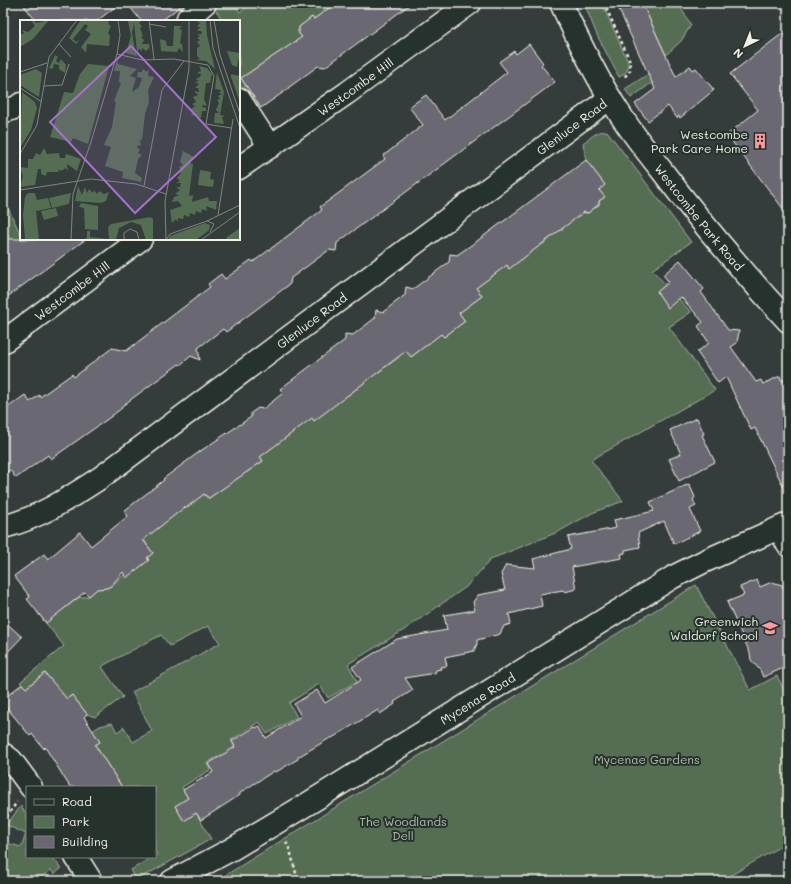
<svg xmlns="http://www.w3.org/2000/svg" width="791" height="884" font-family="Mali,sans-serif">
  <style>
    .green { fill: #546d53; stroke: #a4af9e }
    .building { fill: #6b6772; stroke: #f4f1e8 }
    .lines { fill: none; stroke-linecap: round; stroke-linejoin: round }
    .minor-casing { stroke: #f4f1e8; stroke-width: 25 }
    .path { stroke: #f4f1e8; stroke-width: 2.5; stroke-dasharray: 3 3; stroke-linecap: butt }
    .minor { stroke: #26332d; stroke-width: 22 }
    .labels { text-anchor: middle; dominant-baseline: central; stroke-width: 4; stroke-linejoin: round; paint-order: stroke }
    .street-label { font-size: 12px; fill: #f4f1e8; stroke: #26332d }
    .poi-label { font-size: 12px; fill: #f4f1e8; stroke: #26332d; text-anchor: end }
    .park-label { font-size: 12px; fill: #b4bcac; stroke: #26332d }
    .inset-road { fill: none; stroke: #818580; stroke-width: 1 }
    .view { fill: #a571cd; fill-opacity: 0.15; stroke: #a571cd; stroke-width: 2 }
    .inset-edge { fill: none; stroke: #f4f1e8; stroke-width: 2 }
  </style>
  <rect width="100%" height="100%" fill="#343d3b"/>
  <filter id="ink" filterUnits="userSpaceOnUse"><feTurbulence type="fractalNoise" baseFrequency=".025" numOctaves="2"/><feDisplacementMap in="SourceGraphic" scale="8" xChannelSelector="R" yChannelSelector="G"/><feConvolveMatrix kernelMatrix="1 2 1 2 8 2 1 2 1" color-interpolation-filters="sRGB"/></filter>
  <g filter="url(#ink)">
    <g class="green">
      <path d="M217,3H233L240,12L253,3H332L329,5V9L314,19L311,17L308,20V23L306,25L303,24L299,27V30L297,31L308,45L272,66L268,60L241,78L246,86L242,89L239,85V21H223L213,6Z"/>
      <path d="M584,3H602L628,62C629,69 626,74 619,77L597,35Z"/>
      <path d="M642,3H678L691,25L681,41L666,55Z"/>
      <path d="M661,66L665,73L631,98L625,89Z"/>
      <path d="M607,131L691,242L652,270L691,312L669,327L715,390L591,460L623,501L592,513L558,532L491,559L466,587L404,630L348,664L357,681L328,698L319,684L289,703L297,717L267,734L259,722L231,740L239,755L226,763L221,755L207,763L210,770L182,787L188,798L184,820L196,813L211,839L137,880L131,870L152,857H155L157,854L155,851V787H122L111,770L96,779L93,746L99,742L86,735L100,726L112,723L117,732L124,727L133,742L152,731L132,692L220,643L208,626L170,646L161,635L106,664L102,667L123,697L95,717L87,714L72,695L64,701L52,682L45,673L26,688L20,682L64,646L37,612L43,606L64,609L78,598L89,596L100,586L102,588L111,586L124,575L126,577L148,560L147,558L153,553L145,542V538L181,502L186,508L195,502L193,499L203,493L207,498H209L220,490L239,465L246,473L263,461L259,455L341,388L347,396L359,387L370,367L376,374L398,358L400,343L411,357L433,340L431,320L444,337L465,321L452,304L464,295L471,304L482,296L475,286L503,261L509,268L533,238L540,246L550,239L544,230L578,205L584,213H588L599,205V201L604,197L599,190L604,185L586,160L583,143L598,132Z"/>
      <path d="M3,198L21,235L20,251L3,229Z"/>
      <path d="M696,585L750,690L777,676L788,698V842L721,881H216Z"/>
      <path d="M21,806L27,816V857H53L61,869L54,874L51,870L35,881H3V842L21,847L26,834L6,825Z"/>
    </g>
    <g class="building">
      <path d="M22,3H120L97,21H36Z"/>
      <path d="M127,3H185L161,21H141Z"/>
      <path d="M329,3H412L325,67L318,66L288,88V89L261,108L241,78L302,37L299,34V27L312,17L314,19L329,8Z"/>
      <path d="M616,3H642L676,77L690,66L693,70L696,68L714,90L680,118L679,116L677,118L668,106L648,121L635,104L655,89Z"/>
      <path d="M788,29V215L727,135L758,110L730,74Z"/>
      <path d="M529,44L543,63L541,65L555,82L337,243L336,251L329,250L291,278L290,284L226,332L223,329L198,348L200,360L191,356L180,365L179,364L122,406V408L109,418L51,459L48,455L16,478L10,470L3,475V411L25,395L30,402L39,395L40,397L72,374L74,377L112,348L126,351L210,287L208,284L221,274L225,279L251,260L253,262L322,210L320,207L385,159L383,156L423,125L409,107L426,95L445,120L507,72L499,62L514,51L516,54Z"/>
      <path d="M586,160L605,185L599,190L605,197L599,201V204L588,213L584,212L509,269L507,265L476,288L482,296L459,313L465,321L444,337L441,334L411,357L406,351L314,421L312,418L260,457L263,461L209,498L204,494L186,508L185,507L143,540L153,553L147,558L149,560L126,578L123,572L111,586L107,588L97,589L89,596L85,592L46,623L27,599L30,597L14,576L44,554L48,559L80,532L91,546L128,516L124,511L164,480L163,479L199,452L251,417V413L258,408L263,409L283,393L280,389L345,340V334L353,335L375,318L376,310L383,312L405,295L406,287L413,289L449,262L450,254L457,255L477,241Z"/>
      <path d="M3,239H86L3,300Z"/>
      <path d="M680,260L704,289L701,292L728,330L739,331L737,343L731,347L756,382L761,380L763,384L780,376L781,380H784L788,388V496L755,428L751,430L726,377L718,383L697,352L709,343L698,326L703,322L681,297L668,308L657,292L669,282L663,275Z"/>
      <path d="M697,418L704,434L702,435L715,462L679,481L669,459L681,454L670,430Z"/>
      <path d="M689,484L695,497L693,500L696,506L690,509L700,531L674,544L664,521L638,533L640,547L625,550V553L621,554L622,558L572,567L576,589L565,592L563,590L540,594L542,606L509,614L511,624L504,626L500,634L477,640V644L474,651L445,657L447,666L440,667L441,669L436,670L435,673L405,678L413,690L394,702L395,704L380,714L378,710L332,738H330L298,757V759L276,772L274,771L252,785L240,793V795L201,820L196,813L184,821L175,806L188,798L183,790L213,772L208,764L235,747L232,741L255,727L256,728L259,726L266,738L301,716L294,704L317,690L325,703L361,680L352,667L397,639L447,630L444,615L475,610L473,602L478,595L505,590L501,574L506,565L535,568L533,559L571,549L568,537L616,528L614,520L654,511L650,502Z"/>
      <path d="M757,580L760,587L772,582L782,585L788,598V666L763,677L760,670L751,660L750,653L727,602L744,595L740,587Z"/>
      <path d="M3,620L22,637L3,657Z"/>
      <path d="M45,673L67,699L72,695L87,714L84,717L100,742L95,745L122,787H70L45,747L44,749L32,734L30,736L3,703V699L22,684L26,688Z"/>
    </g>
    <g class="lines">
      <defs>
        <g id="minor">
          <path id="s1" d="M561,3C578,40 596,77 618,111C631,132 647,152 663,172C702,224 744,273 788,321"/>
          <path d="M190,21L188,18L205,3"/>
          <path d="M239,99L270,147"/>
          <path d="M3,112L17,107L21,104"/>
          <path id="s2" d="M239,168L347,93L470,3"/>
          <path id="s3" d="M3,342L141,239"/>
          <path id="s4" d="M3,527C39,518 69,498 100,478L610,98"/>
          <path d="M779,528L788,545"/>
          <path d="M3,754L11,760L31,787"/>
          <path d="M76,857L91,881"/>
          <path id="s5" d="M172,881L232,849L309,803L673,577L705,561L788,524"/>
        </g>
      </defs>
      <use href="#minor" class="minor-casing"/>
      <g class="path">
        <path d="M604,3L630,61V70L624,78"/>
        <path d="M3,822L17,802"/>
        <path d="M286,842L290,850L298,881"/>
      </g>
      <use href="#minor" class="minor"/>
    </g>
  </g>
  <defs>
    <symbol id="building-bare" viewBox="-9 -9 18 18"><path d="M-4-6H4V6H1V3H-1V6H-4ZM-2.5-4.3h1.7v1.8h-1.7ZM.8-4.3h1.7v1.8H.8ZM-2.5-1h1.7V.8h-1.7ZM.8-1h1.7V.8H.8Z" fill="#ff9aa2" stroke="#26332d" stroke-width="2.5" paint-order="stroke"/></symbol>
    <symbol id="school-bare" viewBox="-9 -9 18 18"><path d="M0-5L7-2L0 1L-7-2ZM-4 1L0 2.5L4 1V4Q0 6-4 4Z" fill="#ff9aa2" stroke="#26332d" stroke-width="2.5" paint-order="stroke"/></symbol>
  </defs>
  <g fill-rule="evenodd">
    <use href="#building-bare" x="749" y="130" width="22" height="22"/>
    <use href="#school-bare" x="759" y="617" width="22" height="22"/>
  </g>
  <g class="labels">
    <g class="street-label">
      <text stroke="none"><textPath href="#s2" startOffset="142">Westcombe Hill</textPath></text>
      <text stroke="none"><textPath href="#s4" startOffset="697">Glenluce Road</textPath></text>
      <text stroke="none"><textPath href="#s1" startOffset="256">Westcombe Park Road</textPath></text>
      <text stroke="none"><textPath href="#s3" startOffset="86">Westcombe Hill</textPath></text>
      <text stroke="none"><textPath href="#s4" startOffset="373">Glenluce Road</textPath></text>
      <text stroke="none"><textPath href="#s5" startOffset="356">Mycenae Road</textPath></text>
    </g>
    <g class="poi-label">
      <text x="748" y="134">Westcombe<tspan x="748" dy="14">Park Care Home</tspan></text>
      <text x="758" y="621">Greenwich<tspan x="758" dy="14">Waldorf School</tspan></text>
    </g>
    <g class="park-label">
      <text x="647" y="759">Mycenae Gardens</text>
      <text x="403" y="821">The Woodlands<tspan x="403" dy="14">Dell</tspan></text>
    </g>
  </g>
  <g transform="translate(20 20)">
    <rect width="220" height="220" fill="#343d3b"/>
    <path d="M14,0L16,3L29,0L13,19L0,27V15L4,13L2,10L8,12L15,6L12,2ZM71,0H88L89,5L91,6L88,13L90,16L89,26L67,24L66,33L61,27L71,14L65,10L68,6L65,4L53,19L56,22L60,19L56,24L49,18L60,1ZM105,0L121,1L119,3L122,6L120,8L123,16L121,17L124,20L122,24H129L130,31L129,28L126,31L122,28V32L120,29L117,31L114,3L112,13L115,30L113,32H116L117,36L106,33L111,16L108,1ZM186,0L187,15L195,49L186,41L175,40L180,39L177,36V28L180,26L177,22L180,20L177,18L180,16L177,14H182L181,11H177L180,7H177L180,3L177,1ZM154,6H162L159,9L162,10L160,23L162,24L163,32L159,28L157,32L141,31L140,19L146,21L147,26H153ZM207,31L220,33L217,47L212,45ZM35,35L38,37L36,41L39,43L41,39L46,45L45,53L39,49V45L34,44L33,49L29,48ZM97,39L98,44L117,49L110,56L116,58L112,72L119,67L122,58L117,57L118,52H122L123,49L127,52L129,49L128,56L134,57L128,70L129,82L125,94L122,120H120L121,126L118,125L117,128L120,129L118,133L122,135L118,139L115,153L122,158L121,162L102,158L103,152L85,146L91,127L84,125L92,107L96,82L94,81L101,63L99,62L100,51H94ZM68,44L89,46L68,124L53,118L51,122L30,117L44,72L53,73L60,54ZM179,46L187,48L192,54L190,63H186L184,79L187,86L183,85L182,87L186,88V91H182L181,98L170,94L174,93L171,89L175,86L172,84L176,82L173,77L178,75L174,71L179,72L178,68H175L179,64L175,62L179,61L176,59L180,57L181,54L177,53L181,51ZM16,49L22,53L19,77L0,65V55ZM197,52L204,72L200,95L205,96L202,97L204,104L194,103L195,93H199L196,90L199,83L197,80L200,79L198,76L202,74L199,73L201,70L195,69ZM211,54L220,56V82L211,57ZM2,72L15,82L17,88L11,110L0,128ZM24,128L27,134L39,133L40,138H45L46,134L61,139L57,151L47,144L48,151L46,148L41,151L38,149L39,152H27L26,156L21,154V149H18L15,165L0,167L3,156L0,147L8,148V139H13L16,133L20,135ZM163,131L174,137L170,143L173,144L169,176L173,175L172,182L188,177L189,181H197L196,190L186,186L187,191L182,189L181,193L176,191L175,195L170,193L169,197L164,195L163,199L158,198V202L156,199L152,203L150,190L162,186L158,181L152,182L154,177L159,175L155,174L160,170L156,167H160L161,163H156L160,161L157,158L161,153L159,151H162L159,147L163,145L160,142ZM180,150L191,152L190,159L194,160L193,167L178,165ZM58,166L62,175L65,167L67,173L69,169L73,173L74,170L77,174L79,171L84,174L89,172L86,181L81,183L55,181ZM8,173H15L17,180L28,178L31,188L16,191L19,220L5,219L3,195L5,177ZM51,173L49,184L32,188L29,178ZM61,183L78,186V210L65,209L64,188L59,187ZM36,188L38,196L24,200L21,191ZM130,197L133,199V220H126L121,205L111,202L99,208L96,220H65L67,217H63H67V211H70V217L89,219L88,207L91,204ZM185,203L190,205L189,210L176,220H148L150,216ZM220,208L219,220H206L207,217Z" fill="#546d53"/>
    <path class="inset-road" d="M129,0L134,39M190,0L193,28L220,108M194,0L200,35L220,94M129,4L146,7M39,24L51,37M97,34L122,40L154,39L188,45L194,56L186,104L211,108M0,52L27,43M24,66L42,65L49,44M0,68L22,82M0,134L17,105L29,37L57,0M124,166L142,70L164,41M0,170L71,159L116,164L146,174M198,195L213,99M187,201L194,204L190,212M146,219L145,181L169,49V0M51,220L53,174L71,122L97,34L100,15L98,0M104,220V213L110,209L117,212L119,220M146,220L150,214L187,201L220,185M181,220L220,192"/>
    <path class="view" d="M111,26L196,117L115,193L30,102Z"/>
    <rect width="220" height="220" class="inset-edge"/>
  </g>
  <rect width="791" height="884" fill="none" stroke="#26332d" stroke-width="16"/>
  <rect x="8" y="8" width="775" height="868" fill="none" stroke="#f4f1e8" stroke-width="1.5" filter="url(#ink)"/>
  <rect x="26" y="786" width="130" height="72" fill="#26332d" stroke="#787f78"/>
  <rect x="34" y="799" width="20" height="6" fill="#26332d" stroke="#787f78"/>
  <text x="62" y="806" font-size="12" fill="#f4f1e8">Road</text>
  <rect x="34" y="816" width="20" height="12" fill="#546d53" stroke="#787f78"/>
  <text x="62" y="826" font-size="12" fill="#f4f1e8">Park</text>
  <rect x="34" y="836" width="20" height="12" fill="#6b6772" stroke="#787f78"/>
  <text x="62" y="846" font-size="12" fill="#f4f1e8">Building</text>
  <g transform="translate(745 46) rotate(223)" stroke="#26332d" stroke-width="3" paint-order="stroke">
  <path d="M0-3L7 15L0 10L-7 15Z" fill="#f4f1e8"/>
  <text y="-6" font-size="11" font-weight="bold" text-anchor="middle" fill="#f4f1e8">N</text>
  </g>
</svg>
